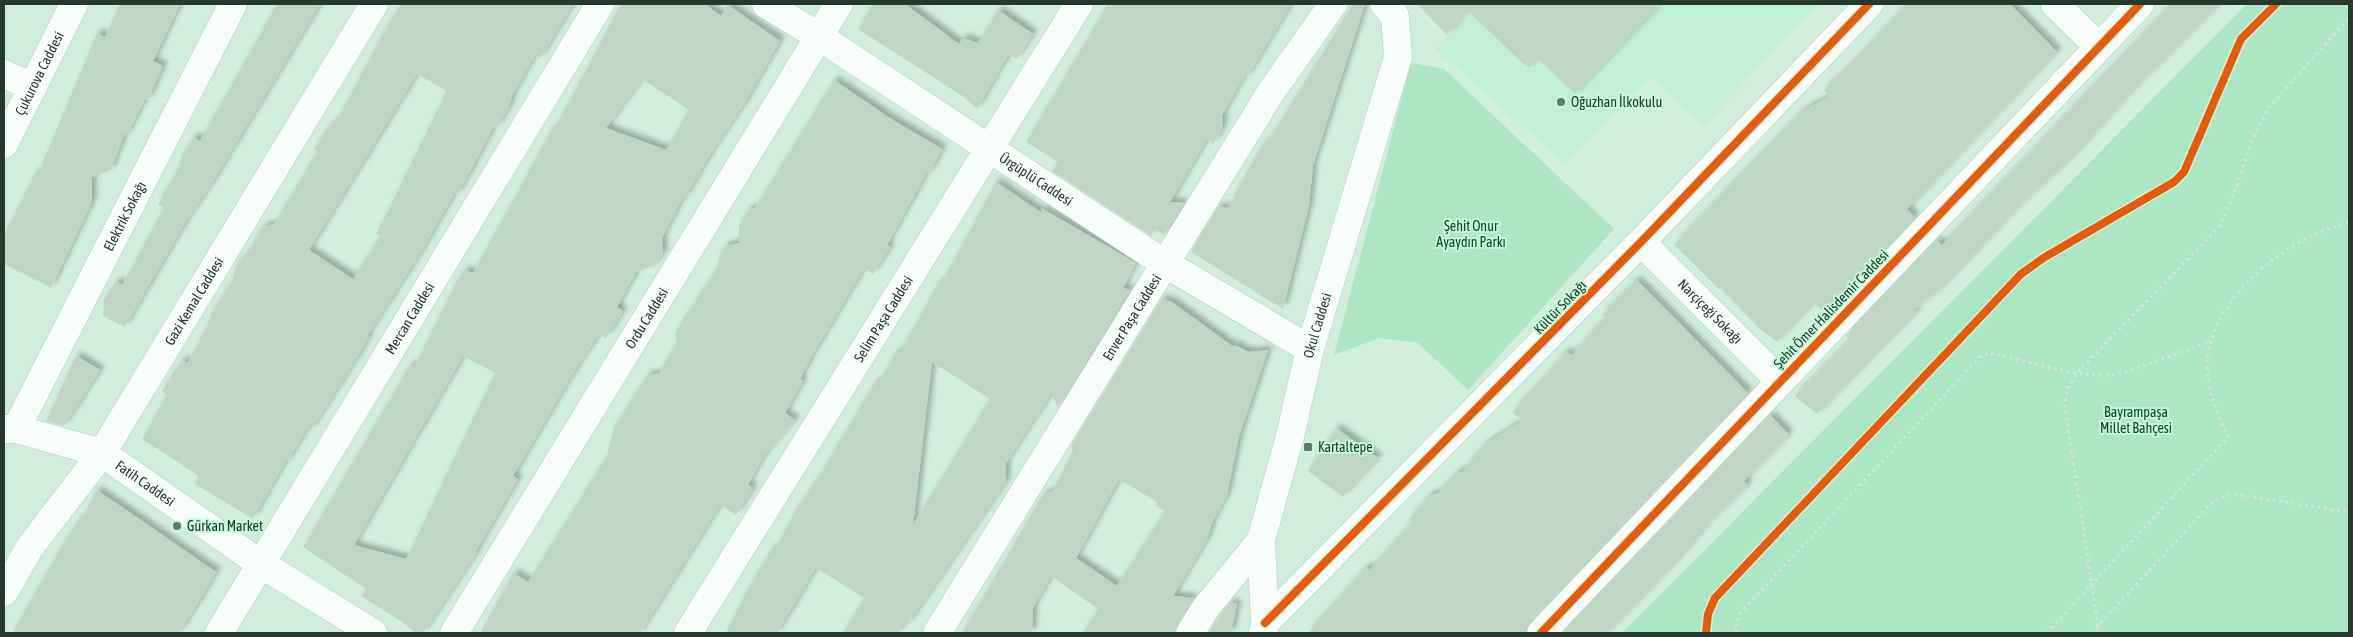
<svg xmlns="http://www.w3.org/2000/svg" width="2353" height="637" font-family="'Asap Condensed',sans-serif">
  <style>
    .built { fill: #c1efd4 }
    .green { fill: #ace6c4 }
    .building { fill: #c1d5c5; fill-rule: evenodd; filter: url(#shadow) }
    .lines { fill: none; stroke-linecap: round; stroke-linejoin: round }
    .minor-casing { stroke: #b4cbbd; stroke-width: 29 }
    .path { stroke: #dae2dd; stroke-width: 3; stroke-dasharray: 2.5 4; stroke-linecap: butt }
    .minor { stroke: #f8fcfa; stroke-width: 28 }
    .cycleway-casing { stroke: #c5fada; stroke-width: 11 }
    .cycleway { stroke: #e8590c; stroke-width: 8 }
    .poi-dot { fill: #61786b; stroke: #c5fada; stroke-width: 2 }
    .labels { text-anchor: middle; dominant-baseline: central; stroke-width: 4; stroke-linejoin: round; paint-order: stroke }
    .street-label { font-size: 14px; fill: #25392d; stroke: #c5fada }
    .poi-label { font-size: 14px; fill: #25392d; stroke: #c5fada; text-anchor: start }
    .park-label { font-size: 14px; fill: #0e452b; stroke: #c5fada }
  </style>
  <defs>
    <filter id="shadow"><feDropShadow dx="4.5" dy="-4.5" stdDeviation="2.5" flood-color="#0004"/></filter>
  </defs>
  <rect width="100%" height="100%" fill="#d1eedd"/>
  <path class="built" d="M1479,4H1818L1703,127L1651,77L1565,164L1435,49Z"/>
  <g class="green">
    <path d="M2247,4H2349V633H1622Z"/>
    <path d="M1411,63L1444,69L1614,229L1468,390L1418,343L1379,338L1334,355Z"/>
  </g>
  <g class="building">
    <path d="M120,4H180L153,61L163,66L148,100L145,99L127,135H124L111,170L92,177V202L51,288L4,264V235L35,173L38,174L97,33L105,37Z"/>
    <path d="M277,4H320L212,183L183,226L125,327L103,316L104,300L116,281L122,285L164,208L158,204L181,163L179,162L193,137L200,141Z"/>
    <path d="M402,4H573L540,58L535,55L512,96L509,107L497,127L494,126L458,194L455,192L421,252L367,336L369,337L356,359L311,430L307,428L288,461L286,460L253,519L195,484L199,476L142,439L167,395L162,391L182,360L188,363L211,317L209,316L232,282L235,268L254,245V240L264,227L274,224L317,152L313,150L328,128L337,120L390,21ZM417,74L447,91L376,234L380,237L353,279L309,250Z"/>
    <path d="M621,4H705L721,16L728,5L780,41L744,104L711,153L685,198L683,197L662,238L663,253L655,265L636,272L617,307L623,311L606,338L599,334L572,375L513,476L518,479L476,551L477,552L423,633H416L399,620L361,596L366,589L303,547L410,365L414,367L455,284L465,270L473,273L552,129L555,128ZM642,79L689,110L666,150L606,128ZM463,356L495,373L406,559L354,545Z"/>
    <path d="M873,4H905L959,44L963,38L978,43L998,10L1033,34L1017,59L1009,54L977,109L964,97L858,29Z"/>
    <path d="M1108,4H1291L1247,77L1245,75L1222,115L1223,127L1213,144L1207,139L1170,202L1184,203L1164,235L1155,229L1151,236L1052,171L1058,162L1026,142Z"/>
    <path d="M1353,4H1365L1313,165L1309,206L1283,309L1191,252L1218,207L1228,208L1252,162L1265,142L1269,140Z"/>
    <path d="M1417,4H1660L1575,94L1537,58L1528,68L1468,11L1447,35Z"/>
    <path d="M1907,4H2010L2057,52L1907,209L1915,218L1824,313L1814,302L1777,342L1759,328L1720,288L1719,289L1674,245L1800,113L1829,96L1824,90L1854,61Z"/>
    <path d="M2172,4H2219L2159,65L2141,81L2070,159L2017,208L1940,289L1914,310L1916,312L1817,414L1795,396L1850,340L1846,336L1937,240L1942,245Z"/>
    <path d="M834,80L891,119L942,149L929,174L927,172L887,245L890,247L873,274L864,268L813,354L800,379L803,381L785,413L795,420L764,455L748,485L753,488L736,515L720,505L640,633H480L514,573L528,582L607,456L614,427L647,376L659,373L677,342L675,333L718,266L719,256L725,246L739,243V226L748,210L755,208Z"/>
    <path d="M996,182L1042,213L1041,208L1136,263L1123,288L1130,290L1058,408L1052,393L1031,424L1006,463V481L907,625L904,623L898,633H843L864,598L816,568L777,633H726L744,596L771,550L775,549L797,508L816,481L874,384L879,382L897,351H900L939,282H942ZM932,362L990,399L913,525Z"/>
    <path d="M1637,280L1748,393L1530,622L1526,633H1308L1366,567L1370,570L1412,522L1409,519L1429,496L1438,493L1458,472H1462L1484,445L1522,421L1512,412L1540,382L1565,352L1572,355L1605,318L1602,315Z"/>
    <path d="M1162,299L1172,302L1232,346L1235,345L1248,352L1268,350L1239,436L1227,495L1213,521L1207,539L1173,596L1194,598L1177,625L1174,633H1083L1098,609L1051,576L1033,608L1032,633H962L1043,495L1053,491L1073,451L1071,446ZM1119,479L1157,502L1156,506L1165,511L1117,586L1076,558Z"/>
    <path d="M76,356L100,370L64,426L46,421Z"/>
    <path d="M1770,415L1789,435L1744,481L1748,485L1706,526L1673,565L1607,633H1562Z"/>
    <path d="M1336,428L1378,458L1343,497L1308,471Z"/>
    <path d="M97,490L216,572L198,603L179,633H12L61,548L79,519L81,520Z"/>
    <path d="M1230,603L1237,604L1231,633H1208Z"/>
  </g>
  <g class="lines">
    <defs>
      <g id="minor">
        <path id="s1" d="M766,4L818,36L1164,263L1310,349"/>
        <path d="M2055,4L2099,47"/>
        <path d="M4,74L33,87"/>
        <path id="s2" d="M4,144L74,4"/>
        <path id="s3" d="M1641,242L1779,380"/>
        <path id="s4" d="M4,429H16L102,453L261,564L373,633"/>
        <path id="s5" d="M16,429L233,4"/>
        <path d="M1261,540L1265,623L1263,633"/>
        <path id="s6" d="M4,592L30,547L102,453L374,4"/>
        <path d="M1265,623L1641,242L1869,4"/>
        <path id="s7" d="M219,633L600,4"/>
        <path id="s8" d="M454,633L839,4"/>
        <path id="s9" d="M688,633L1079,4"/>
        <path id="s10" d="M937,633L1271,92L1333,4"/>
        <path id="s11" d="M1190,633L1205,609L1261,540L1290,436L1310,349L1398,57L1395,16L1384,4"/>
        <path d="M1541,633L2140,4"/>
      </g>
    </defs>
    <use href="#minor" class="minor-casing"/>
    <g class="path">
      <path d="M2098,626L2065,407L2067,389L2078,372L2220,226L2239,181L2251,142L2269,107L2349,18"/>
      <path d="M1737,633L1736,624L1741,612L1980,357L1988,353L1998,355C2038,363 2084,381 2124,373L2211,341"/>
      <path d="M2047,633L2228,437C2218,415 2207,390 2207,365C2208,307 2270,253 2320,232C2329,228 2340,225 2349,222"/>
      <path d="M2092,633L2214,500L2234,494L2349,512"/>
    </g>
    <use href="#minor" class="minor"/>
    <defs>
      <g id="cycleway">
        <path d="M1265,623L1641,242L1869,4"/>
        <path d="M1541,633L2140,4"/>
        <path d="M1706,633L1708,614L1715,598L2021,274L2045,257L2174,182L2184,172L2241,39L2276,4"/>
      </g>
    </defs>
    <use href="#cycleway" class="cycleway-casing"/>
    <use href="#cycleway" class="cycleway"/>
  </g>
  <g class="poi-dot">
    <circle cx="1561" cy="102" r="5"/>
    <rect x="1303" y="442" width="10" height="10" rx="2.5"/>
    <circle cx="177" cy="526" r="5"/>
  </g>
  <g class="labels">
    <g class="street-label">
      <text stroke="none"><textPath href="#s2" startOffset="79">Çukurova Caddesi</textPath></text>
      <text stroke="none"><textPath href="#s1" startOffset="322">Ürgüplü Caddesi</textPath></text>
      <text stroke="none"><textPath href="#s5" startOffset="239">Elektrik Sokağı</textPath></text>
      <text stroke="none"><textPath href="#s6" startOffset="348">Gazi Kemal Caddesi</textPath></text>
      <text transform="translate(1560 307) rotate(-46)">Kültür Sokağı</text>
      <text transform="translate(1831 309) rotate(-46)">Şehit Ömer Halisdemir Caddesi</text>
      <text stroke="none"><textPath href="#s3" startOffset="98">Narçiçeği Sokağı</textPath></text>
      <text stroke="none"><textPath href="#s10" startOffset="371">Enver Paşa Caddesi</textPath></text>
      <text stroke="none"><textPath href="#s8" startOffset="369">Ordu Caddesi</textPath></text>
      <text stroke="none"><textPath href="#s7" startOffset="368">Mercan Caddesi</textPath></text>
      <text stroke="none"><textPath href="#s9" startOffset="370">Selim Paşa Caddesi</textPath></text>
      <text stroke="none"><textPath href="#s11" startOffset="339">Okul Caddesi</textPath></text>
      <text stroke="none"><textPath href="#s4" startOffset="154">Fatih Caddesi</textPath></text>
    </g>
    <g class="poi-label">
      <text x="1571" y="102">Oğuzhan İlkokulu</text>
      <text x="1318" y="447">Kartaltepe</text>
      <text x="187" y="526">Gürkan Market</text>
    </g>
    <g class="park-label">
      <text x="1471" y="226">Şehit Onur<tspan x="1471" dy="16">Ayaydın Parkı</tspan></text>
      <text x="2136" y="412">Bayrampaşa<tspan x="2136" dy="16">Millet Bahçesi</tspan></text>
    </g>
  </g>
  <rect width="2353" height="637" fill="none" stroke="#25392d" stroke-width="10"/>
</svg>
